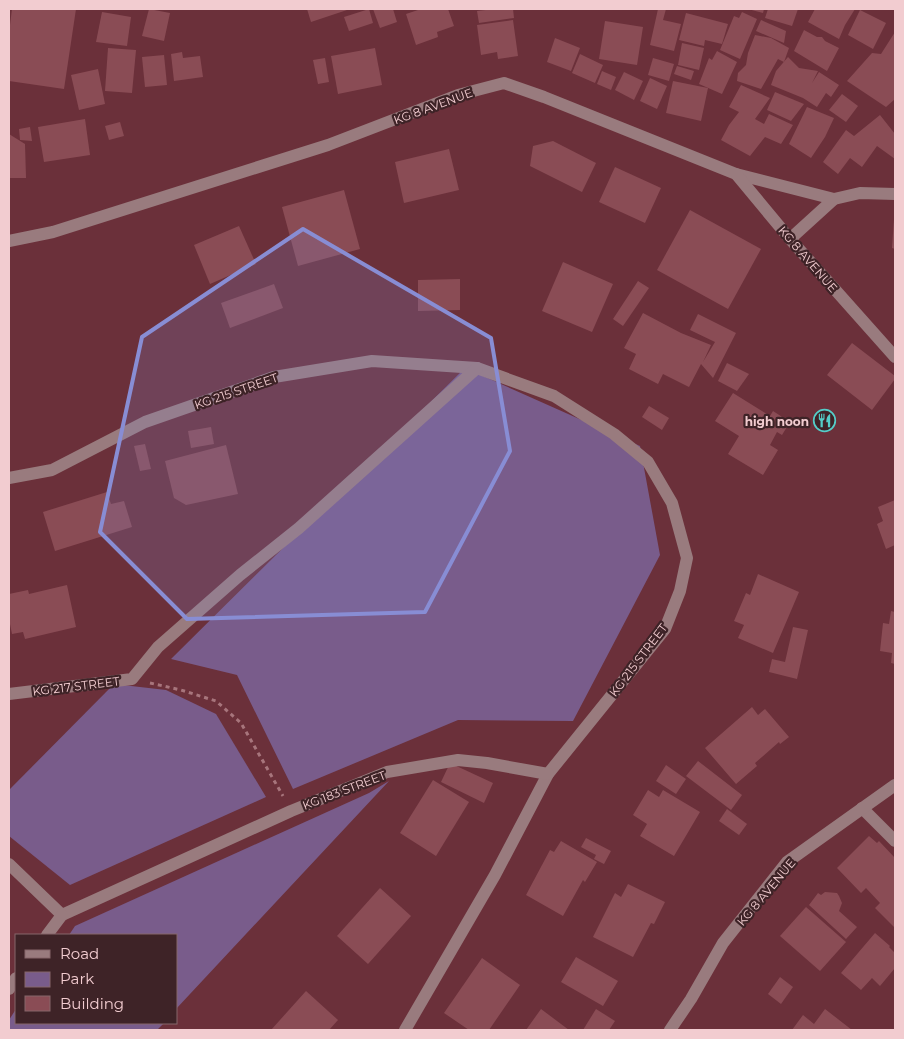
<svg xmlns="http://www.w3.org/2000/svg" width="904" height="1039" font-family="Montserrat,sans-serif">
  <style>
    .green { fill: #795c8b }
    .building { fill: #8a4c55 }
    .lines { fill: none; stroke-linecap: round; stroke-linejoin: round }
    .path { stroke: #a7757c; stroke-width: 3; stroke-dasharray: 4 4; stroke-linecap: butt }
    .minor { stroke: #997b7e; stroke-width: 12 }
    .marked { fill: #888dd4; fill-opacity: 0.2; stroke: #888dd4; stroke-width: 4; stroke-linejoin: round }
    .labels { text-anchor: middle; dominant-baseline: central; stroke-width: 4.5; stroke-linejoin: round; paint-order: stroke }
    .street-label { font-size: 12px; fill: #f2ccd0; stroke: #3e2327 }
    .poi-label { font-size: 12px; font-weight: bold; fill: #f2ccd0; stroke: #3e2327; text-anchor: end }
  </style>
  <rect width="100%" height="100%" fill="#6b303a"/>
  <g class="green">
    <path d="M465,368L640,446L660,555L573,721L458,720L293,789L237,675L171,659Z"/>
    <path d="M114,684L166,690L216,714L266,797L70,885L9,836V790Z"/>
    <path d="M389,781L176,1009V935H69L75,926L369,793Z"/>
    <path d="M16,1009V1023H164L157,1030H9V1020Z"/>
  </g>
  <g class="building">
    <path d="M12,9H76L64,89L9,81V33Z"/>
    <path d="M149,9L170,13L164,41L142,36Z"/>
    <path d="M307,9H350L311,22Z"/>
    <path d="M369,9L373,23L349,31L344,17Z"/>
    <path d="M373,9H393L397,22L380,28Z"/>
    <path d="M421,9H448L454,26L437,32L438,37L416,45L406,14Z"/>
    <path d="M494,9H513L514,18L479,23L477,11Z"/>
    <path d="M658,9H666L663,20L681,24L674,51L650,45Z"/>
    <path d="M748,9H764L763,13Z"/>
    <path d="M768,9H798L792,26L765,18Z"/>
    <path d="M815,9H855L845,25L839,39L808,22Z"/>
    <path d="M860,10L886,23L873,49L848,35Z"/>
    <path d="M102,12L131,17L127,46L96,42Z"/>
    <path d="M742,12L757,19L740,59L720,50L734,16L739,18Z"/>
    <path d="M686,13L728,24L722,44L705,40L704,46L679,40Z"/>
    <path d="M513,20L518,56L498,59L497,52L481,55L477,25Z"/>
    <path d="M761,20L786,31L784,43L756,31Z"/>
    <path d="M605,21L643,27L637,65L599,59Z"/>
    <path d="M804,30L817,37H822L825,41L839,48L827,71L794,51Z"/>
    <path d="M895,32V99L886,107L847,81L872,53L881,54Z"/>
    <path d="M755,35L771,38L789,48L784,62L778,59L761,89L737,81L738,73L746,65L748,53Z"/>
    <path d="M555,38L580,48L571,71L547,62Z"/>
    <path d="M682,43L704,48L699,70L678,65Z"/>
    <path d="M108,48L136,50L132,93L105,91Z"/>
    <path d="M375,48L382,85L338,94L331,56Z"/>
    <path d="M717,51L737,62L722,94L699,84L709,58L712,60Z"/>
    <path d="M182,52L183,58L200,56L203,77L174,81L171,54Z"/>
    <path d="M580,54L603,65L595,83L572,73Z"/>
    <path d="M164,55L167,85L145,87L142,57Z"/>
    <path d="M788,57L799,68L818,71L812,83L819,72L839,85L831,97L826,93L817,107L803,98L771,85L776,71Z"/>
    <path d="M325,58L329,82L318,84L313,60Z"/>
    <path d="M653,58L674,64L669,81L648,75Z"/>
    <path d="M677,66L694,71L691,80L674,74Z"/>
    <path d="M98,69L105,104L79,110L71,75Z"/>
    <path d="M602,71L616,77L611,90L597,84Z"/>
    <path d="M624,72L643,81L634,100L615,90Z"/>
    <path d="M650,78L667,86L657,109L640,101Z"/>
    <path d="M673,81L708,88L701,121L666,113Z"/>
    <path d="M741,85L770,98L755,119L764,124L769,114L793,125L781,144L765,137L750,156L721,140L729,125L739,112L729,107Z"/>
    <path d="M775,92L804,104L791,121L767,110Z"/>
    <path d="M842,94L858,106L846,122L829,110Z"/>
    <path d="M807,107L834,118L825,137L811,158L789,144Z"/>
    <path d="M880,115L895,134V159L877,146L862,167L850,158L838,174L823,162L846,130L854,136Z"/>
    <path d="M85,119L90,155L44,162L38,127Z"/>
    <path d="M120,122L124,136L109,140L105,126Z"/>
    <path d="M30,127L32,141L20,140L19,129Z"/>
    <path d="M9,134L25,144L26,178H9Z"/>
    <path d="M553,141L596,163L582,192L530,166L533,146Z"/>
    <path d="M449,149L459,190L404,203L395,162Z"/>
    <path d="M615,167L661,188L645,223L599,202Z"/>
    <path d="M344,190L360,249L298,266L282,207Z"/>
    <path d="M690,210L761,249L728,309L657,270Z"/>
    <path d="M894,219H895V249L892,248Z"/>
    <path d="M239,226L256,264L210,284L194,245Z"/>
    <path d="M563,262L613,284L592,332L542,311Z"/>
    <path d="M460,279V310L418,311V280Z"/>
    <path d="M638,281L649,288L623,326L613,319Z"/>
    <path d="M274,284L283,308L230,328L221,303Z"/>
    <path d="M643,313L681,333L711,345L703,362L715,342L690,330L698,314L736,333L713,378L701,364L689,387L663,374L658,384L629,369L636,354L624,348Z"/>
    <path d="M852,343L895,376V379L872,410L827,375Z"/>
    <path d="M727,363L749,374L737,391L718,381Z"/>
    <path d="M733,393L770,416L773,411L790,422L782,435L777,432L770,445L778,450L763,475L728,454L739,436L715,421Z"/>
    <path d="M649,406L669,418L662,430L642,417Z"/>
    <path d="M211,427L214,444L191,448L188,431Z"/>
    <path d="M145,444L151,469L140,471L134,446Z"/>
    <path d="M226,445L238,494L186,505L174,498L165,461Z"/>
    <path d="M107,492L111,504L124,501L132,527L55,551L43,512Z"/>
    <path d="M895,500V545L886,549L877,524L883,521L878,507Z"/>
    <path d="M758,574L799,592L773,653L738,638L744,625L734,621L746,593L750,595Z"/>
    <path d="M67,585L76,627L25,639L23,632L12,634L9,619V594L28,590L29,594Z"/>
    <path d="M891,611L895,612V664L891,663L892,653L880,651L883,623L889,624Z"/>
    <path d="M793,627L808,630L797,679L769,672L772,659L785,662Z"/>
    <path d="M752,707L758,715L765,709L789,737L780,744L779,742L755,763L757,766L736,784L705,748Z"/>
    <path d="M698,761L742,795L731,810L686,776Z"/>
    <path d="M450,763L493,783L484,803L441,782Z"/>
    <path d="M666,765L686,779L676,794L656,781Z"/>
    <path d="M433,780L469,802L436,856L400,833Z"/>
    <path d="M648,790L659,797L663,790L700,812L674,856L640,836L647,824L633,815Z"/>
    <path d="M727,809L747,824L739,835L719,821Z"/>
    <path d="M869,836L877,843L879,841L895,858V928L875,908L880,903L866,888L861,893L837,868Z"/>
    <path d="M586,838L611,851L604,864L594,859L596,855L581,847Z"/>
    <path d="M561,841L597,862L585,882L583,880L563,916L526,895L550,850L554,852Z"/>
    <path d="M628,884L665,902L654,924L651,923L633,957L593,937L615,893L621,897Z"/>
    <path d="M380,888L411,916L368,964L337,936Z"/>
    <path d="M825,892L837,893L839,896L842,903L839,911L857,927L846,939L809,905L818,893L821,895Z"/>
    <path d="M806,907L846,942L820,971L780,936Z"/>
    <path d="M875,933L890,946L889,947L895,953V968L880,986L872,978L861,990L841,973Z"/>
    <path d="M576,957L618,981L603,1006L561,982Z"/>
    <path d="M482,958L520,985L489,1030H469L444,1013Z"/>
    <path d="M780,977L793,987L781,1004L768,994Z"/>
    <path d="M306,991L338,1020L329,1030H271Z"/>
    <path d="M541,1009L569,1030H526Z"/>
    <path d="M596,1009L615,1021L609,1030H583Z"/>
    <path d="M825,1009L852,1030H792L803,1015L814,1024Z"/>
  </g>
  <g class="lines">
    <path class="path" d="M150,683L181,690L216,701L241,723L283,796"/>
    <g class="minor">
      <path d="M736,174L834,199"/>
      <path d="M790,239L834,199L860,193L895,194"/>
      <path d="M9,241L53,232L328,145L458,95L504,83L544,97L736,174L790,239L895,357"/>
      <path d="M9,478L52,470L145,422L274,377L372,361L477,368L554,396L614,434L648,462L672,503L687,558L680,591L665,629L548,774L495,875L405,1030"/>
      <path d="M9,694L132,679L158,647L240,575L299,528L477,368"/>
      <path d="M862,808L895,841"/>
      <path d="M9,864L62,915"/>
      <path d="M62,915L291,811L387,772L458,760L487,763L548,774"/>
      <path d="M47,935L62,915"/>
      <path d="M9,989L16,978"/>
      <path d="M670,1030L691,999L723,943L787,862L895,785"/>
    </g>
  </g>
  <path class="marked" d="M303,229L491,338L510,451L425,612L187,619L100,532L142,337Z"/>
  <defs>
    <symbol id="restaurant-ring" viewBox="-11 -11 22 22"><circle r="9.5" fill="#3e2327" stroke="#54cdc8" stroke-width="1.5"/><path d="M-5-6h1v4h1v-4h1v4h1v-4h1v5L-1.5 .5V6h-2V.5L-5-1ZM5-6V6H3V1.5H1.5Q1.5-4 5-6Z" fill="#54cdc8"/></symbol>
  </defs>
  <g fill-rule="evenodd">
    <use href="#restaurant-ring" x="812" y="408" width="25" height="25"/>
  </g>
  <g class="labels">
    <g class="street-label">
      <text transform="translate(433 106) rotate(-20)">KG 8 AVENUE</text>
      <text transform="translate(808 259) rotate(49)">KG 8 AVENUE</text>
      <text transform="translate(236 391) rotate(-19)">KG 215 STREET</text>
      <text transform="translate(638 660) rotate(-53)">KG 215 STREET</text>
      <text transform="translate(76 686) rotate(-7)">KG 217 STREET</text>
      <text transform="translate(344 790) rotate(-21)">KG 183 STREET</text>
      <text transform="translate(766 892) rotate(-50)">KG 8 AVENUE</text>
    </g>
    <g class="poi-label">
      <text x="809" y="421">high noon</text>
    </g>
  </g>
  <rect width="904" height="1039" fill="none" stroke="#f2ccd0" stroke-width="20"/>
  <rect x="15" y="934" width="162" height="90" fill="#3e2327" stroke="#86676b"/>
  <rect x="25" y="950" width="25" height="8" fill="#997b7e" stroke="#86676b"/>
  <text x="60" y="959" font-size="15" fill="#f2ccd0">Road</text>
  <rect x="25" y="972" width="25" height="15" fill="#795c8b" stroke="#86676b"/>
  <text x="60" y="984" font-size="15" fill="#f2ccd0">Park</text>
  <rect x="25" y="996" width="25" height="15" fill="#8a4c55" stroke="#86676b"/>
  <text x="60" y="1009" font-size="15" fill="#f2ccd0">Building</text>
</svg>
